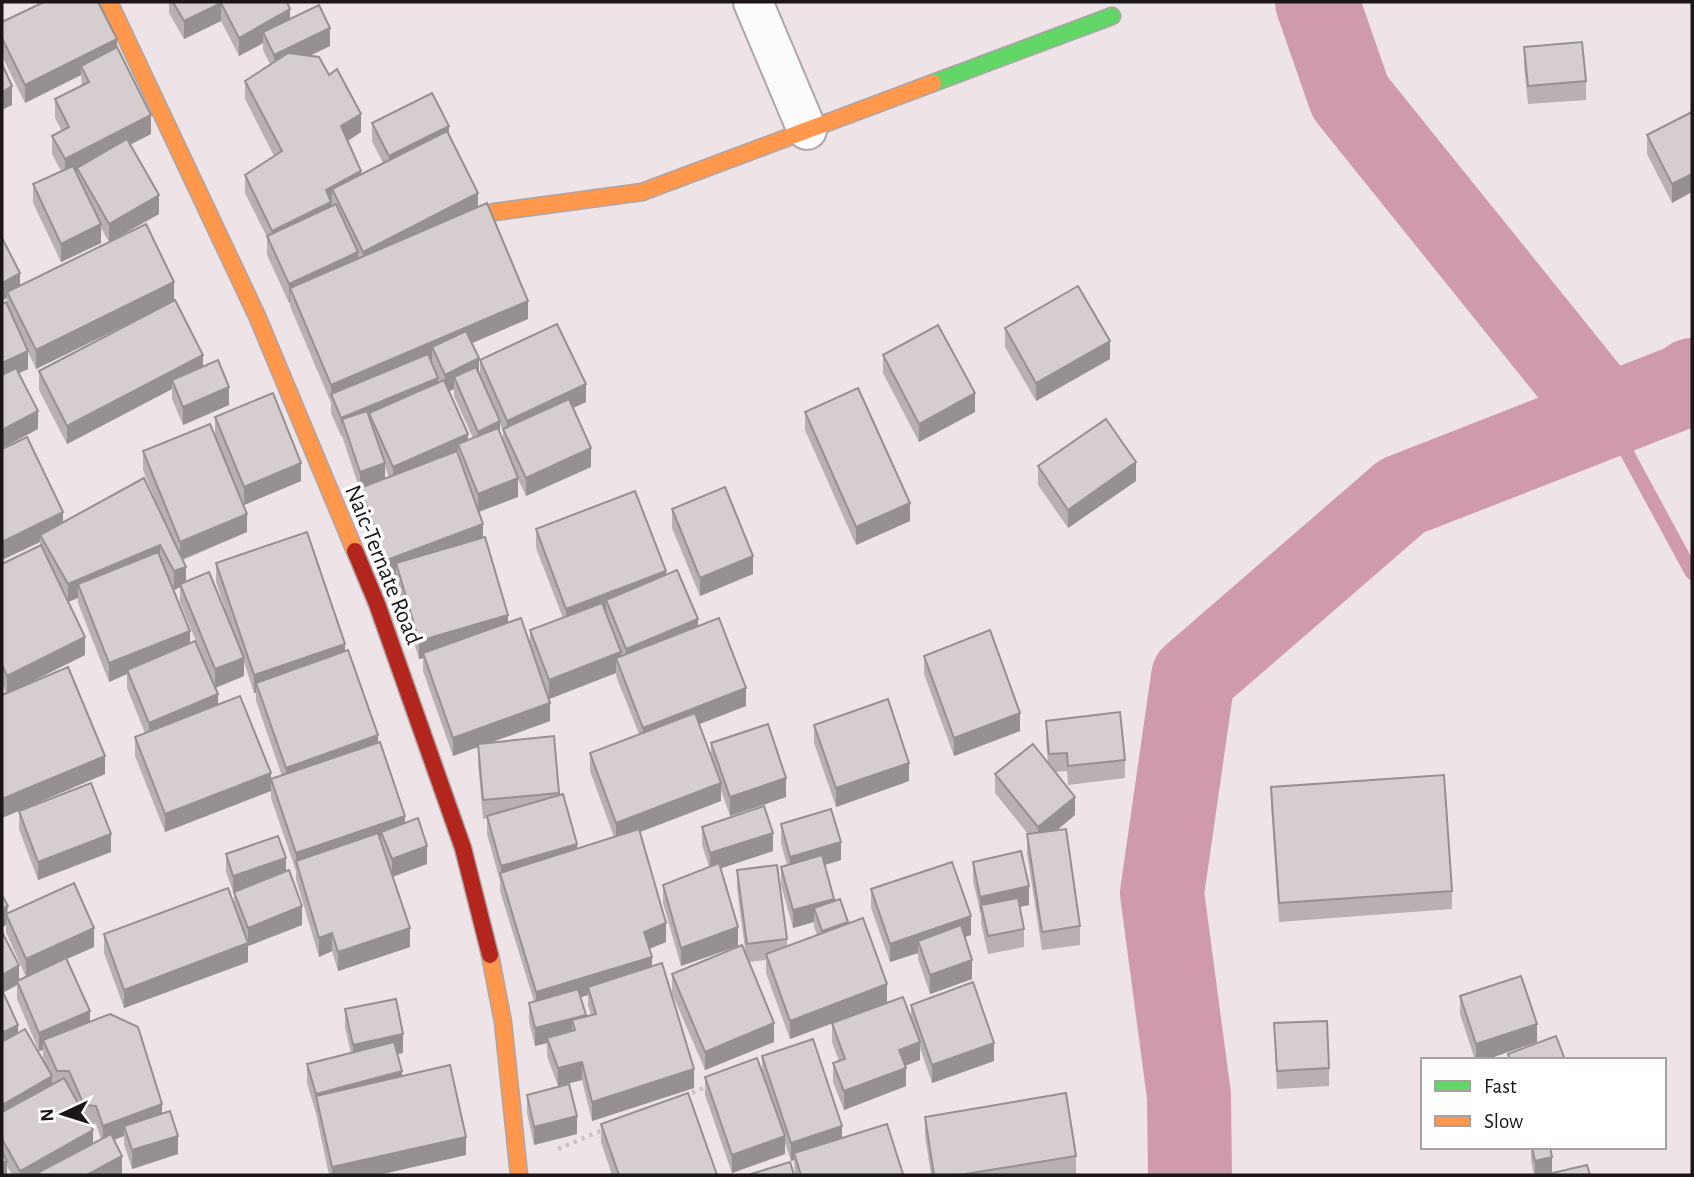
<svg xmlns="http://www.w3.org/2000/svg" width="1694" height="1177" font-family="'Alegreya Sans',sans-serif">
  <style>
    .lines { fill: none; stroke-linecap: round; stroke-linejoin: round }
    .stream { stroke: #d09aae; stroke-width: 14 }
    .river { stroke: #d09aae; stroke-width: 84 }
    .street-casing { stroke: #ada5a7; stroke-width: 42 }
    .fast-casing { stroke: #ada5a7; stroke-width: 19 }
    .slow-casing { stroke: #ada5a7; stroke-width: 19 }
    .jam-casing { stroke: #ada5a7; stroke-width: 19 }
    .path { stroke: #c8c5c6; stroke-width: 4.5; stroke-dasharray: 3.5 5; stroke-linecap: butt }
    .street { stroke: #fcfbfb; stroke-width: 38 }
    .fast { stroke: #63d668; stroke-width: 16 }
    .slow { stroke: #ff974d; stroke-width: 16 }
    .jam { stroke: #b3261e; stroke-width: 16 }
    .wall { fill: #b8b0b2; fill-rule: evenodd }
    .shaded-wall { fill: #969091 }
    .building { fill: #d6cdcf; stroke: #969091; stroke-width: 2 }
    .labels { text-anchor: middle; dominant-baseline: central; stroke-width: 7; stroke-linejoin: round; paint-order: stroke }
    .street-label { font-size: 24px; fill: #1d1618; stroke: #fff }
  </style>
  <rect width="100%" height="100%" fill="#eee3e6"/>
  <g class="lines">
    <path class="stream" d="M1607,416L1692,573"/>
    <g class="river">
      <path d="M1317,2L1350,97L1607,416"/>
      <path d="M1190,1175L1189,1096L1162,893L1193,677L1402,496L1686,385L1692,380"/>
    </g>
    <defs>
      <path id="street" d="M753,2L807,130"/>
      <path id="fast" d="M933,83L1112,16"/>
      <g id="slow">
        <path d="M109,2L257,316L355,551"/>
        <path d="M445,234L494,212L642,192L933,83"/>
        <path d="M490,955L503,1022L519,1175"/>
      </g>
      <path id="jam" d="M355,551L377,604L463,848L490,955"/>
    </defs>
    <use href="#street" class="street-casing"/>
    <use href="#fast" class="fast-casing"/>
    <use href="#slow" class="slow-casing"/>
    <use href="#jam" class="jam-casing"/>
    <g class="path">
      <path d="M684,1096L708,1086"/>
      <path d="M558,1149L605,1129"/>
    </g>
    <use href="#street" class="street"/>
    <use href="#fast" class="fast"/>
    <use href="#slow" class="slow"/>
    <use href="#jam" class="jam"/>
  </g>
  <g class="wall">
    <path d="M169,2H287L290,19L330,46L309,56L361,132L348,141L361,174L383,163L372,141V123L449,137L478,206L528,319L472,343L480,374V360L586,402L573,408L591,467L526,496L516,475L518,497L479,512L483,537L508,622L530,643V630L563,618L536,548V529L666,574L746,706L699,724L711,757V743L786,797L730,816L721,790V801L640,832L666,942L649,949L652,966L694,1088L592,1121L582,1080L558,1086L547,1056V1043L535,1046L529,1021V1003L534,1001L500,891V881L487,834V818L483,819L478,762V747L453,756L423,671V658L419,659L396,581V575L387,578L360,506V490L342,436H341L331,413V403L290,306V302L289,303L267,255V237L245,193V175L274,156L245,99V81L270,64L263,50V43L239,56L221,21L184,39L169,13ZM454,389V396L473,438L468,440L449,391ZM500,424L503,430V442L500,435ZM385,467L389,477L385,479ZM616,673V676L639,734L590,753V771L614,837L577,849L559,795L554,736L492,742L550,721L549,699ZM588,995V1005L591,1015L586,1017L581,997Z"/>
    <path d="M2,22L117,48L151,134L130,145L159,214L109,242L101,228V243L61,262L33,203V184L61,171L52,154V136L62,131L55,118V99L82,86L81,75L25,103L2,56Z"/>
    <path d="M1524,47L1586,81V100L1528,104L1524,65Z"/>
    <path d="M1692,112L1672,203L1647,154V135Z"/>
    <path d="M2,238L20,286L174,301L36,369L28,352V369L19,373L38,429L2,448L7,305V298L2,301Z"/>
    <path d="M1005,328L1110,359L1036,401L1005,347Z"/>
    <path d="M883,355L975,412L919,442L883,373Z"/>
    <path d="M203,367L229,405L183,425L172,399V389L67,444L39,390V371Z"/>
    <path d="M805,412L910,521L856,545L805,430Z"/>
    <path d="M215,417L301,481L244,505L215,435Z"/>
    <path d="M2,449L63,522L162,516L143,470V451L247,532L183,560L186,581L233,632L216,582V563L345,651L405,823L427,864L392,877L410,947L338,971L332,951L319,957L296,879V871L271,798V779L282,776L256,701V693H254L244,662V676L215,688L180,602V587L174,590L170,582L190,643L218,705L271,791L165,832L135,756V737L145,733L127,688V674L109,682L78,603V598L68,602L85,655L28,683L105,774L2,818V695L6,693L2,683V564L40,545V542L2,560Z"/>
    <path d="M1038,466L1136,481L1068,528L1038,485Z"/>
    <path d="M672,509L753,574L700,596L672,528Z"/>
    <path d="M924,656L1020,731L954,756L924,674Z"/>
    <path d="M1046,721L1125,760V778L1068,785L1067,771L1055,772L1075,815L1057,830L1080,926V945L1042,950L1027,853V834H1028L995,793V774L1048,763L1046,740Z"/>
    <path d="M814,725L909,781L836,807L814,743Z"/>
    <path d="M1271,787L1452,891V909L1279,922L1271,805Z"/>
    <path d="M19,811L111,852L38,880L19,829Z"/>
    <path d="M781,824L841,860L825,865L834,901L848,923L887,1003L911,1019V1005L994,1061L932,1083L920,1048V1060L905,1066L906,1086L844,1110L833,1082V1063L839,1061L832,1042V1023L790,1039L766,973V960L749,962L774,1042L705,1070L672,993V974L746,956L737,889V870L787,939V946L817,935L814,927V922L793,928L781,885V867L787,865L781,843Z"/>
    <path d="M702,827L773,851L720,868L738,946L681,966L663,903V885L709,867L702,845Z"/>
    <path d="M226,854L286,871L302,925L248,946V962L124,1008L104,953V934L234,904V894L226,872Z"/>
    <path d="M973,862L1029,905L1020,907L1024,929V947L988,954L981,923V915L973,881Z"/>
    <path d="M871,889L971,935L964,937L972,979L930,994L918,959V953L890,962L871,908Z"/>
    <path d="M2,895L8,914L94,947L67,959L90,1022L162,1114L178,1154L132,1169L124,1144V1136L114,1140L122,1175H12L7,1166V1175H2V932L19,980L26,977L6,932V925ZM17,985V999L39,1051L43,1050V1058L49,1071L18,1033L3,993ZM90,1124H96L101,1139L93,1143Z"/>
    <path d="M1460,996L1537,1042L1485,1060H1475L1460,1014Z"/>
    <path d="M345,1009L403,1053L397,1054L402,1076L466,1155L378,1175H329L316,1113L307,1083V1064L351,1053L345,1028Z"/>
    <path d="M1274,1023L1329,1068V1086L1277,1089Z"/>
    <path d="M762,1056L842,1138L898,1175H795L794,1160L791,1161L785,1143V1154L732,1173L705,1095V1077L762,1073Z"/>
    <path d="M527,1095L577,1134L534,1145L527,1113Z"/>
    <path d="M925,1117L1076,1156V1175H931L925,1135Z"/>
    <path d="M601,1124L717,1175H612L601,1142Z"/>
    <path d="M1531,1147H1550L1552,1174L1590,1175H1534L1531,1160Z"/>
  </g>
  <g class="shaded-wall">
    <path d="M221,3V21L184,39V21Z"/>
    <path d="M290,9V28L263,32V43L239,56V38Z"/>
    <path d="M330,28V46L274,73V55Z"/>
    <path d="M117,39V57L81,66V75L25,103V85Z"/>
    <path d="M12,86V105L2,110V92Z"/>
    <path d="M361,114V132L341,145V126Z"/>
    <path d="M151,115V134L78,171L77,168V172L65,178V159Z"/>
    <path d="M449,126V145L389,175V156Z"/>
    <path d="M361,171V189H332L331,220L272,249V231L326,190Z"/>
    <path d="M1692,174V192L1672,203V184Z"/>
    <path d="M478,193V211L363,270V252Z"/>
    <path d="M159,195V214L109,242V224Z"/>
    <path d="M101,224V243L61,262V244Z"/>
    <path d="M358,252V270L290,288V302L289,303V284Z"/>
    <path d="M20,273V292H7V298L2,301V283Z"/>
    <path d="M174,282V301L36,369V350Z"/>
    <path d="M528,301V319L437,358L432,347V360L334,402L331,395V385Z"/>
    <path d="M1110,341V359L1036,401V383Z"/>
    <path d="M28,351V369L2,381V363Z"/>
    <path d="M203,355V373L172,380V389L67,444V426Z"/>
    <path d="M479,358V376L454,377V389L445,393V375Z"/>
    <path d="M438,378V396L369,413V425L342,419L341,436V418Z"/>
    <path d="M586,384V402L507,439V421Z"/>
    <path d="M229,387V405L183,425V407Z"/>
    <path d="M975,393V412L919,442V424Z"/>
    <path d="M38,411V429L2,448V430Z"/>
    <path d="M500,421V439L478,450V432Z"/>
    <path d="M468,434V452L458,444V457L393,486V467Z"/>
    <path d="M591,448V467L526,496V478Z"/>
    <path d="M1136,462V481L1068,528V510Z"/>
    <path d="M301,463V481L244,505V487Z"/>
    <path d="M385,463V481L360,490V472Z"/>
    <path d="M518,478V497L478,512V494Z"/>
    <path d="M910,503V521L856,545V527Z"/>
    <path d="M63,512V530L40,535V542L2,560V542Z"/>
    <path d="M247,514V532L180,560V542Z"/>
    <path d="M483,524V542L396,563V575L387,578V560Z"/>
    <path d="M160,545V563L78,584V598L68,602V584Z"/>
    <path d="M753,556V574L700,596V578Z"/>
    <path d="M186,567V585L180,584V587L174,590V571Z"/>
    <path d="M666,571V590L606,600V613L566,628V609Z"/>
    <path d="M508,615V633L423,653V658L419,659V641Z"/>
    <path d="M698,619V637L626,667V649Z"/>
    <path d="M190,631V649L127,670V674L109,682V663Z"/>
    <path d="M85,637V655L7,694V676Z"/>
    <path d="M345,644V662L256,683V693H254V675Z"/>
    <path d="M621,652V671L616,658V673L549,699V680Z"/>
    <path d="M244,658V676L215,688V669Z"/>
    <path d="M746,688V706L643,746V728Z"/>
    <path d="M218,694V713L149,742V723Z"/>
    <path d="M550,703V721L453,756V738Z"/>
    <path d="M1020,713V731L954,756V738Z"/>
    <path d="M378,735V753L286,786V768Z"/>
    <path d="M105,756V774L2,818V799Z"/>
    <path d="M909,763V781L836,807V788Z"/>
    <path d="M271,773V791L165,832V814Z"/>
    <path d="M786,778V797L730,816V797Z"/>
    <path d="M721,783V801L616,841V823Z"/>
    <path d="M1075,797V815L1038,846V827Z"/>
    <path d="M405,816V834L381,832V842L299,870L296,861V871V853Z"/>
    <path d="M773,833V851L710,872V853Z"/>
    <path d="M111,834V852L38,880V862Z"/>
    <path d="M841,842V860L790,875V857Z"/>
    <path d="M577,844V862L501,876V866Z"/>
    <path d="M427,846V864L392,877V859Z"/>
    <path d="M286,858V876L234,892L233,894V876Z"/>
    <path d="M1029,886V905L983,914L981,905L980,915V897Z"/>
    <path d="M834,899V917L814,908V922L793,928V910Z"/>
    <path d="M8,906L6,925L2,928V909Z"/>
    <path d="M302,906V925L248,946V962L124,1008V990L248,943V928Z"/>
    <path d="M971,916V935L922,951L918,941V953L890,962V944Z"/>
    <path d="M848,922V940L822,949V931Z"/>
    <path d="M666,923V942L644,951V932Z"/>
    <path d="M738,927V946L681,966V948Z"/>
    <path d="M94,928V947L26,977V959Z"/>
    <path d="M410,928V947L338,971V952Z"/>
    <path d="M332,933V951L319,957V938Z"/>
    <path d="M652,957V975L588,987V995L536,1011V992Z"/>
    <path d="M972,960V979L930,994V975Z"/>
    <path d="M19,965V984L17,981V985L2,993V975Z"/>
    <path d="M887,984V1003L790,1039V1021Z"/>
    <path d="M90,1011V1030L43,1040V1050L39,1051V1033Z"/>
    <path d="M586,1015V1033L575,1030L572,1020V1037L547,1038V1043L535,1046V1028Z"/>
    <path d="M774,1023V1042L705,1070V1052Z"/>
    <path d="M1537,1024V1042L1485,1060H1476V1044Z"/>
    <path d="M18,1025V1043L2,1051V1033Z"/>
    <path d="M403,1034V1053L353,1063V1045Z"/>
    <path d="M920,1042V1060L899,1068V1050Z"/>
    <path d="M994,1043V1061L932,1083V1065Z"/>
    <path d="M582,1062V1080L558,1086V1068Z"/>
    <path d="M906,1068V1086L844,1110V1091Z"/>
    <path d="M694,1069V1088L592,1121V1102Z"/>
    <path d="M402,1071V1090L316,1096V1113V1094Z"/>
    <path d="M52,1076V1095L2,1123V1105Z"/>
    <path d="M162,1104V1123L124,1126V1136L103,1144V1126Z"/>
    <path d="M577,1116V1134L534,1145V1127Z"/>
    <path d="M842,1126V1144L794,1153V1160L791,1161V1143Z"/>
    <path d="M93,1130V1149L39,1172V1175H20V1171Z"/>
    <path d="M178,1136V1154L132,1169V1150Z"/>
    <path d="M785,1136V1154L732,1173V1155Z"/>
    <path d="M466,1137V1155L378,1175H332V1167Z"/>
    <path d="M122,1156V1175H87Z"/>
    <path d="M1552,1157V1175H1535V1161Z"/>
    <path d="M7,1161V1175H2V1163Z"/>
  </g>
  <g class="building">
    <path d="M44,2H98L117,39L25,85L2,38V22Z"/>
    <path d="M173,2H287L290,9L239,38L221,3L184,21Z"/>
    <path d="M319,5L330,28L274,55L263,32Z"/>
    <path d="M1582,42L1586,81L1528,86L1524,47Z"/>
    <path d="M117,47L151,115L65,159L52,136L69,127L55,99L89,82L81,66Z"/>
    <path d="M288,53L319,57L329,75L337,69L361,114L341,126L361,171L326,190L331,202L272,231L245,175L282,151L245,81Z"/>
    <path d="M2,64L12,86L2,92Z"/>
    <path d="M432,93L449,126L389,156L372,123Z"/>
    <path d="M1692,112V174L1672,184L1647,135Z"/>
    <path d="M447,131L478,193L363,252L332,189Z"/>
    <path d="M127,139L159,195L109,224L77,168Z"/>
    <path d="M73,166L101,224L61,244L33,184Z"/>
    <path d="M487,203L528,301L331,385L290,288Z"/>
    <path d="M336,204L358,252L289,284L267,236Z"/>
    <path d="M146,224L174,282L36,350L7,292Z"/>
    <path d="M2,238L20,273L2,283Z"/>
    <path d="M1078,286L1110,341L1036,383L1005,328Z"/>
    <path d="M175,300L203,355L67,426L39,371Z"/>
    <path d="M6,302L28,351L2,363V304Z"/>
    <path d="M557,324L586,384L507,421L480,360Z"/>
    <path d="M938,325L975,393L919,424L883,355Z"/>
    <path d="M466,331L479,358L445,375L432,347Z"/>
    <path d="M428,354L438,378L341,418L331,394Z"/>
    <path d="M218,360L229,387L183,407L172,380Z"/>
    <path d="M476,367L500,421L478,432L454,377Z"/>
    <path d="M16,368L38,411L2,430V375Z"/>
    <path d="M444,380L468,434L393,467L369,413Z"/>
    <path d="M858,388L910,503L856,527L805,412Z"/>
    <path d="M273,393L301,463L244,487L215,417Z"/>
    <path d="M569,399L591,448L526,478L503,429Z"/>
    <path d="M367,411L385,463L360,472L342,419Z"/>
    <path d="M1106,419L1136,462L1068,510L1038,466Z"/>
    <path d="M210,424L247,514L180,542L143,451Z"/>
    <path d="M498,428L518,478L478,494L458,444Z"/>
    <path d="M27,437L63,512L2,542V449Z"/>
    <path d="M457,451L483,524L387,560L360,488Z"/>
    <path d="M144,478L186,567L174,571L160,545L68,584L40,535Z"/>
    <path d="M725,487L753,556L700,578L672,509Z"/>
    <path d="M635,491L666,571L566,609L536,529Z"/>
    <path d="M307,532L345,644L254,675L216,563Z"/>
    <path d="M485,537L508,615L419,641L396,563Z"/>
    <path d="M41,545L85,637L7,676L2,665V564Z"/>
    <path d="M158,552L190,631L109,663L78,584Z"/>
    <path d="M677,570L698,619L626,649L606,600Z"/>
    <path d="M209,572L244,658L215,669L180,584Z"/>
    <path d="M602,603L621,652L549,680L530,630Z"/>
    <path d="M521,618L550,703L453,738L423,653Z"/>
    <path d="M719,618L746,688L643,728L616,658Z"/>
    <path d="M990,630L1020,713L954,738L924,656Z"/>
    <path d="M195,641L218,694L149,723L127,670Z"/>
    <path d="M348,650L378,735L286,768L256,683Z"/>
    <path d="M68,667L105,756L2,799V695Z"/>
    <path d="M240,696L271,773L165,814L135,737Z"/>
    <path d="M888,699L909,763L836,788L814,725Z"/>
    <path d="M1120,712L1125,760L1068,766L1067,753L1049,754L1046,721Z"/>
    <path d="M695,713L721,783L616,823L590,753Z"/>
    <path d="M768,724L786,778L730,797L711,743Z"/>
    <path d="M554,736L559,793L483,800L478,744Z"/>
    <path d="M380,742L405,816L296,853L271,779Z"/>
    <path d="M1033,744L1075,797L1038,827L995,774Z"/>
    <path d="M1444,775L1452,891L1279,903L1271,787Z"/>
    <path d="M91,783L111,834L38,862L19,811Z"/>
    <path d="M563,794L577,844L501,866L487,816Z"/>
    <path d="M764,806L773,833L710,853L702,827Z"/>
    <path d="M831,809L841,842L790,857L781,824Z"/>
    <path d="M418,818L427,846L392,859L381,832Z"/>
    <path d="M639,829L666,923L644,932L652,957L536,992L500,873Z"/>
    <path d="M1066,829L1080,926L1042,932L1027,834Z"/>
    <path d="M378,833L410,928L338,952L332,933L319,938L296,861Z"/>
    <path d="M278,836L286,858L233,876L226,854Z"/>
    <path d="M1021,851L1029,886L980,897L973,862Z"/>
    <path d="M822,855L834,899L793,910L781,867Z"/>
    <path d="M952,862L971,916L890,944L871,889Z"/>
    <path d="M719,863L738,927L681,948L663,885Z"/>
    <path d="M777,865L787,939L747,944L737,870Z"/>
    <path d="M289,870L302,906L248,928L234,892Z"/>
    <path d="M74,883L94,928L26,959L6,914Z"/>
    <path d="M228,888L248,943L124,990L104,934Z"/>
    <path d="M2,895L8,906L2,909Z"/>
    <path d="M1018,898L1024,929L988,936L981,905Z"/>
    <path d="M840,899L848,922L822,931L814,908Z"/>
    <path d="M863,918L887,984L790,1021L766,954Z"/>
    <path d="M961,925L972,960L930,975L918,941Z"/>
    <path d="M2,932L19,965L2,975Z"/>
    <path d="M742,945L774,1023L705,1052L672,974Z"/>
    <path d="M66,958L90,1011L39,1033L17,981Z"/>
    <path d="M662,963L694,1069L592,1102L582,1062L558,1068L547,1038L575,1030L572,1020L596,1014L588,987Z"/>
    <path d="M1521,976L1537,1024L1476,1044L1460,996Z"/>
    <path d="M973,982L994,1043L932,1065L911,1005Z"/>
    <path d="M578,989L586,1015L535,1028L529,1003Z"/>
    <path d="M2,990L18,1025L2,1033Z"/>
    <path d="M903,997L920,1042L899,1050L906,1068L844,1091L833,1063L845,1059L832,1023Z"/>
    <path d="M396,999L403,1034L353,1045L345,1009Z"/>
    <path d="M110,1014L138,1027L162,1104L103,1126L96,1106L84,1105L69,1071H57L43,1040Z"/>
    <path d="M1327,1021L1329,1068L1277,1071L1274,1023Z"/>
    <path d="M25,1029L52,1076L2,1105V1042Z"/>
    <path d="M1556,1036L1565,1060H1510L1508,1054Z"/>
    <path d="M813,1039L842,1126L791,1143L762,1056Z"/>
    <path d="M394,1042L402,1071L316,1094L307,1064Z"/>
    <path d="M757,1058L785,1136L732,1155L705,1077Z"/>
    <path d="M450,1065L466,1137L332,1167L316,1096Z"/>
    <path d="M64,1078L93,1130L20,1171L2,1139V1112Z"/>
    <path d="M569,1084L577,1116L534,1127L527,1095Z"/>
    <path d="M688,1093L717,1175H619L601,1124Z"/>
    <path d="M1066,1093L1076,1156L959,1175H934L925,1117Z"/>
    <path d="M170,1111L178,1136L132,1150L124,1126Z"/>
    <path d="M887,1124L903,1174L898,1175H801L794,1153Z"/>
    <path d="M111,1134L122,1156L87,1175H40L39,1172Z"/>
    <path d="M1532,1147H1550L1552,1157L1535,1161Z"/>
    <path d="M2,1152L7,1161L2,1163Z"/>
    <path d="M790,1162L794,1175H748Z"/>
    <path d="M1587,1165L1590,1175H1544Z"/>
  </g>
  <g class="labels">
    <g class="street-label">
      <text transform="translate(383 565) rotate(68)">Naic-Ternate Road</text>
    </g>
  </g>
  <rect width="1694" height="1177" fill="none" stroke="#1d1618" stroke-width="7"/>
  <rect x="1421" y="1058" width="245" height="91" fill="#ffffff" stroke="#a5a2a3" stroke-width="2"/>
  <rect x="1435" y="1081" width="35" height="10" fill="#63d668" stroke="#a5a2a3" stroke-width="2"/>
  <text x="1484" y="1093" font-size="21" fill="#1d1618">Fast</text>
  <rect x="1435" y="1116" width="35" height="10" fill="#ff974d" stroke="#a5a2a3" stroke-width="2"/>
  <text x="1484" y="1128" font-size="21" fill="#1d1618">Slow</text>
  <g transform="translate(63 1114) rotate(266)" stroke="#ffffff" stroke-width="5" paint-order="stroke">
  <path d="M0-5L12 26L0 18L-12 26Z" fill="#1d1618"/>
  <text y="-10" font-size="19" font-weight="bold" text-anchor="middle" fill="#1d1618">N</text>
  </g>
</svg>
